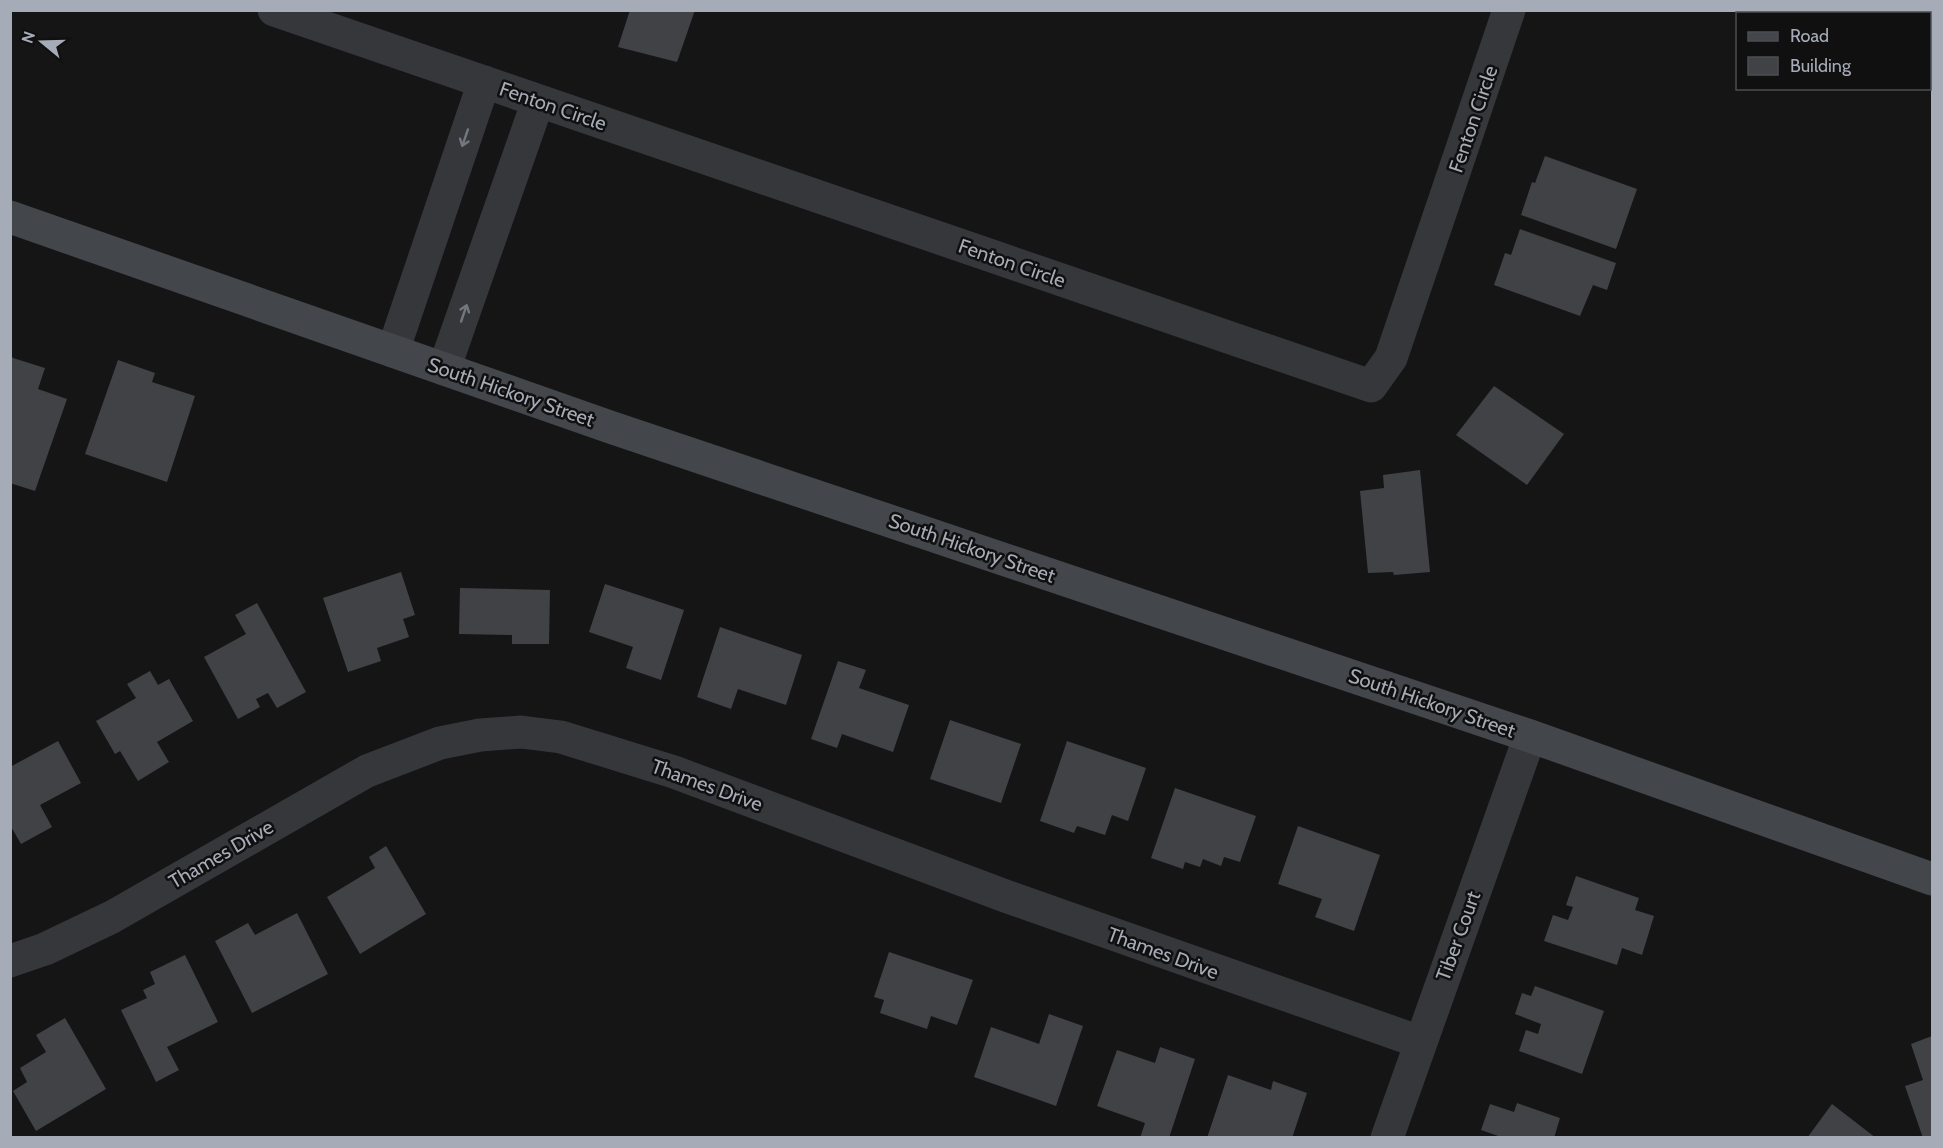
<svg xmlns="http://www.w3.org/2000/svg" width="1943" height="1148" font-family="Cabin,sans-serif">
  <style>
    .building { fill: #404246 }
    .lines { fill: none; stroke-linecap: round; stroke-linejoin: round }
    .street { stroke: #35373b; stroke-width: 33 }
    .secondary { stroke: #43464b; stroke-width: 33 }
    .oneway { stroke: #73777f }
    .labels { text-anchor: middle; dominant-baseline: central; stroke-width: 5; stroke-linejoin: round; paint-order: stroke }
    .street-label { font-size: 20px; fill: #a6acb7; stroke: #101011 }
  </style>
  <rect width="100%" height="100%" fill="#151516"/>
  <g class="building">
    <path d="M630,10H695L677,62L618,47Z"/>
    <path d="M1545,156L1637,189L1616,249L1521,215L1532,182L1535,183Z"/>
    <path d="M1520,229L1616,263L1607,290L1593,285L1580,316L1494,285L1505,253L1511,255Z"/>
    <path d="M10,357L45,368L38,389L67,399L35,491L10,483Z"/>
    <path d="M118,360L155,373L152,382L195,396L167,482L85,454Z"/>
    <path d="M1494,386L1564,434L1527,485L1456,435Z"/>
    <path d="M1420,470L1430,572L1394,575L1393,572L1368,573L1360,491L1384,488L1383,475Z"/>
    <path d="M401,572L415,615L403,619L409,637L377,648L381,661L348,672L323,598Z"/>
    <path d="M605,584L684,610L661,680L626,668L633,647L589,632Z"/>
    <path d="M460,588L550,590L549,644H512V635L459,634Z"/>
    <path d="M257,603L306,692L277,708L268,693L256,699L260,707L238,719L204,657L246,634L235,615Z"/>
    <path d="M720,627L802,655L786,705L738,689L731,709L697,697Z"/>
    <path d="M838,661L866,670L859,688L909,705L893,752L842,734L837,748L811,739Z"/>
    <path d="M150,671L158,685L169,679L193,721L157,742L169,762L138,781L120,751L115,754L96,721L136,698L127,684Z"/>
    <path d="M950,720L1021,744L1001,803L930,779Z"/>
    <path d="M58,741L81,783L40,805L52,827L21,844L10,825V767Z"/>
    <path d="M1067,741L1146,768L1128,821L1112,815L1105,835L1077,826L1074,833L1040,821Z"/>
    <path d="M1175,788L1256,816L1240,862L1224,857L1221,866L1203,859L1200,867L1185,862L1183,869L1151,858Z"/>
    <path d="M1298,826L1380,855L1354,931L1315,917L1322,899L1278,884Z"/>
    <path d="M386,846L426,914L360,954L327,897L375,868L369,857Z"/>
    <path d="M1576,876L1639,898L1635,910L1654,916L1642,955L1622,948L1617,965L1544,941L1553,915L1568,920L1573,907L1566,905Z"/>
    <path d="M297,913L328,974L252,1013L215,941L248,923L255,935Z"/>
    <path d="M889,952L973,980L957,1025L931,1016L927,1029L880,1013L884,1000L874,997Z"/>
    <path d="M185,955L218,1022L167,1047L179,1070L156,1082L121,1010L147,998L143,990L155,984L150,972Z"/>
    <path d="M1535,986L1604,1011L1582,1074L1519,1051L1526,1030L1538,1034L1541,1024L1515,1014L1522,993L1531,996Z"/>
    <path d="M1049,1014L1083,1026L1056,1106L974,1077L991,1027L1039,1044Z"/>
    <path d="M65,1018L106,1089L36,1131L13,1091L27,1082L20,1068L46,1052L36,1035Z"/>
    <path d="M1932,1036V1138H1923L1905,1086L1923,1080L1911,1044Z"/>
    <path d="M1160,1047L1195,1059L1169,1138H1140L1145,1123L1097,1106L1117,1050L1155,1063Z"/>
    <path d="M1228,1075L1271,1090L1273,1081L1307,1093L1292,1138H1207Z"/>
    <path d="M1517,1103L1560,1118L1554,1138H1504L1481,1130L1490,1104L1514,1112Z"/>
    <path d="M1832,1104L1876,1138H1807Z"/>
  </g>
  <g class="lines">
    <g class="street">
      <path d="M274,10L1371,386L1391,358L1509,10"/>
      <path d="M393,351L484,82"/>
      <path d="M444,369L538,101"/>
      <path d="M10,961L45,949L112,917L367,771L440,743L480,735L521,732L561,737L674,772L1008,897L1420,1042"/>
      <path d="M1387,1138L1530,736"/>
    </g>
    <path class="secondary" d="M10,217L610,427L1530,736L1932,879"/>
  </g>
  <defs><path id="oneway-shaft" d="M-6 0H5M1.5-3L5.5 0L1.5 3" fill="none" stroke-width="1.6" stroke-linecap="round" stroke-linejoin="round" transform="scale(1.5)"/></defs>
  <g class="oneway">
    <use href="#oneway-shaft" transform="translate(465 138) rotate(109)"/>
    <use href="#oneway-shaft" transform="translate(464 313) rotate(-71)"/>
  </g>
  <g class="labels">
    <g class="street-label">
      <text transform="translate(553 106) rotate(19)">Fenton Circle</text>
      <text transform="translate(1473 119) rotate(-71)">Fenton Circle</text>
      <text transform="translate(1012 263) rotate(19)">Fenton Circle</text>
      <text transform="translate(511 392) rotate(19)">South Hickory Street</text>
      <text transform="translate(972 548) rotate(19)">South Hickory Street</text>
      <text transform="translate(1432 703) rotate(19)">South Hickory Street</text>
      <text transform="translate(707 785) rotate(20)">Thames Drive</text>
      <text transform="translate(221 854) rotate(-30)">Thames Drive</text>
      <text transform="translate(1458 936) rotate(-70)">Tiber Court</text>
      <text transform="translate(1163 953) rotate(20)">Thames Drive</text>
    </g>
  </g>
  <rect width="1943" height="1148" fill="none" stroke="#a6acb7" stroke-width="24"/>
  <rect x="1736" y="12" width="195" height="78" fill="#101011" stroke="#4c4e53" stroke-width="1.5"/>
  <rect x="1748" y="32" width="30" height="9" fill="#43464b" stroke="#4c4e53" stroke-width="1.5"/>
  <text x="1790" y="42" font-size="18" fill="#a6acb7">Road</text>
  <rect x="1748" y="57" width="30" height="18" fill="#404246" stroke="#4c4e53" stroke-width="1.5"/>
  <text x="1790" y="72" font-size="18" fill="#a6acb7">Building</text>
  <g transform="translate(42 42) rotate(289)" stroke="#101011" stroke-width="4.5" paint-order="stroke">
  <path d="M0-4.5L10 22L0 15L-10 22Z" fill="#a6acb7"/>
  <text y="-9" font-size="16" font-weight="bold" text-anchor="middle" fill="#a6acb7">N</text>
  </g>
</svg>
